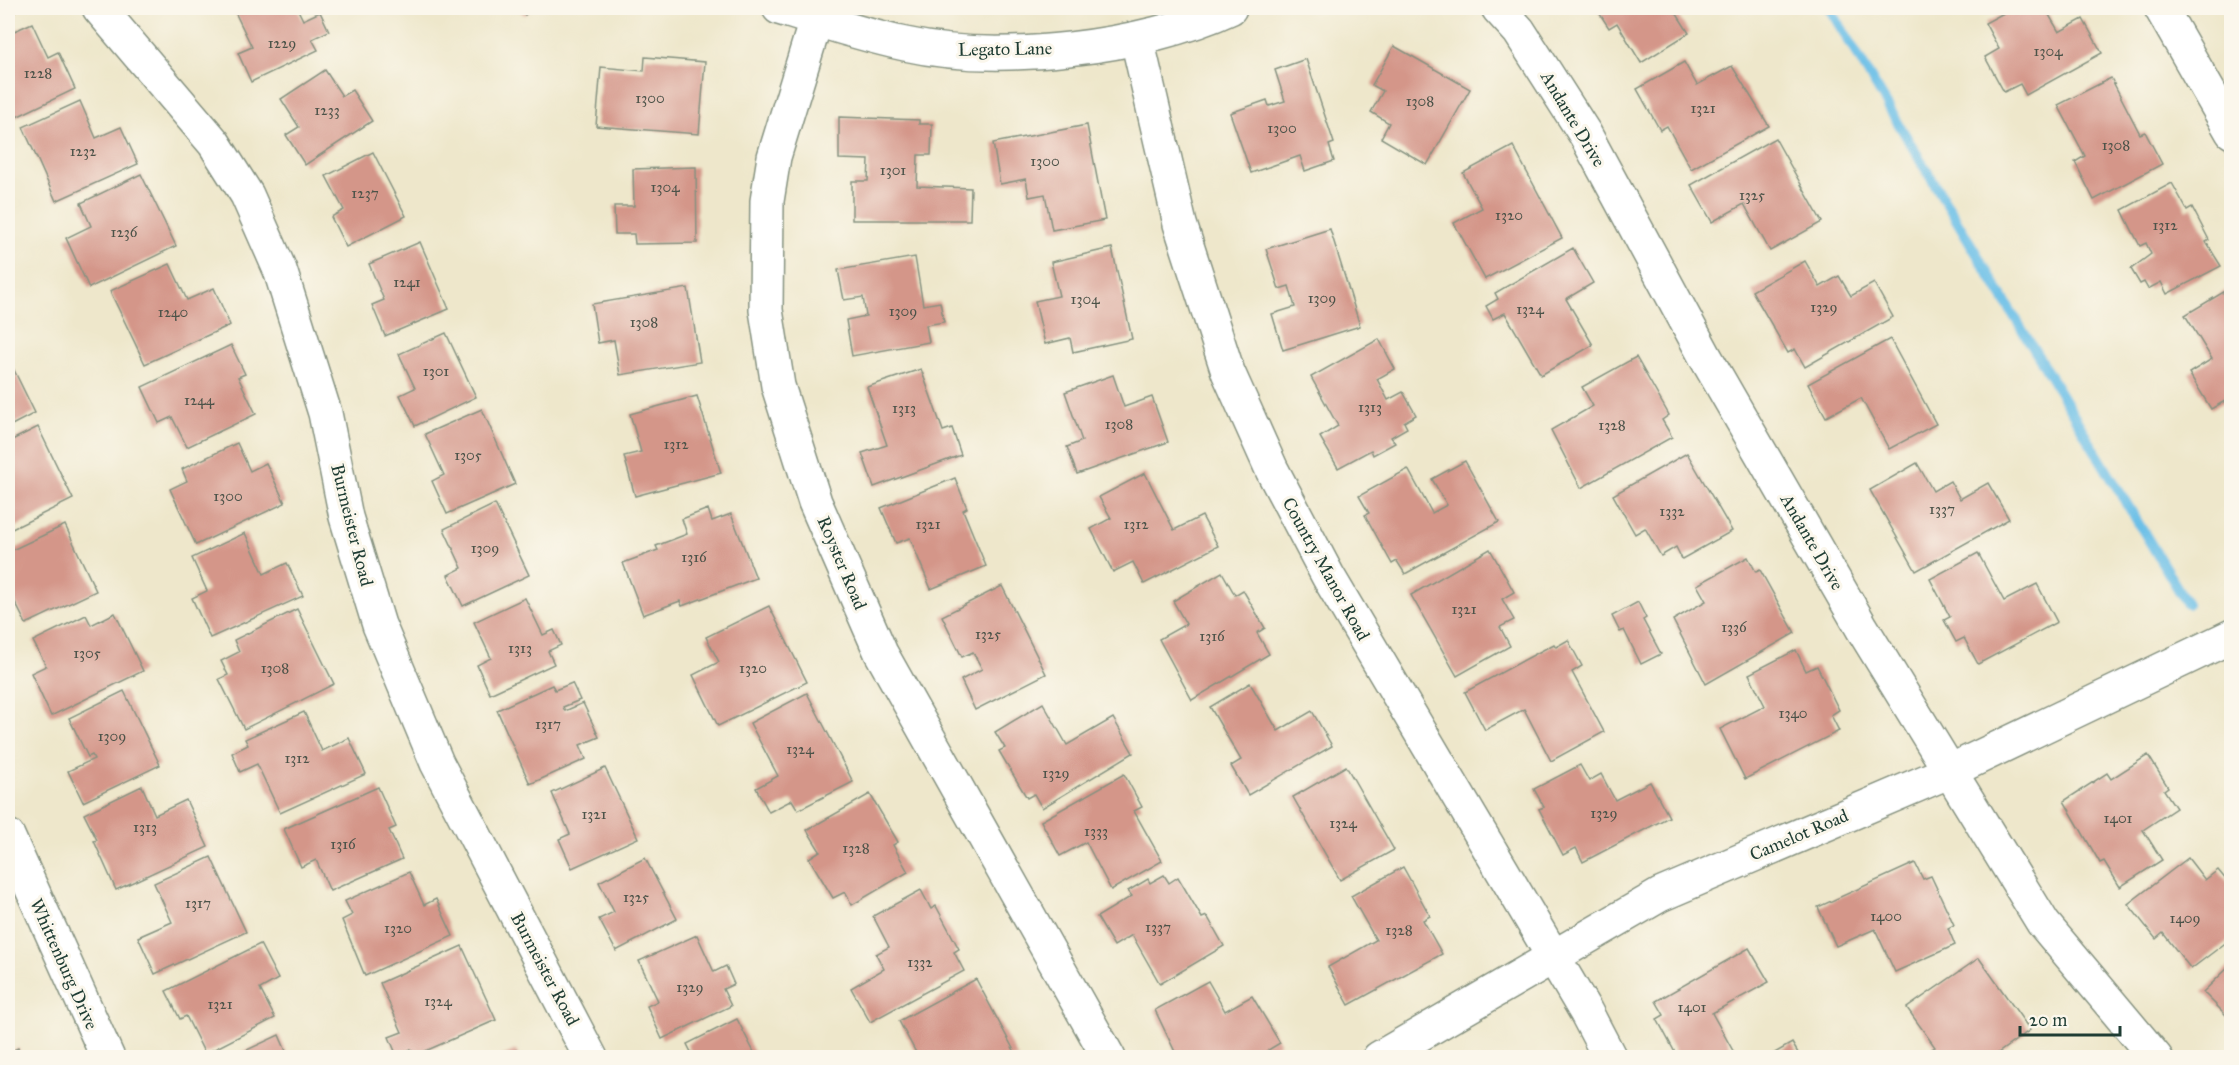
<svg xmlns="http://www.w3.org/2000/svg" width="2239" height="1065" font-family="'IM FELL Great Primer',serif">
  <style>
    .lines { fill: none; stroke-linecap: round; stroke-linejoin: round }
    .stream { stroke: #6bbfe7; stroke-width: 10 }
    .building { fill: #d49689 }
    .street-casing { stroke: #869280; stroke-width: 36 }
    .secondary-casing { stroke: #869280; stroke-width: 36 }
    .street { stroke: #fff; stroke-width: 33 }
    .secondary { stroke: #fff; stroke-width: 33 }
    .labels { text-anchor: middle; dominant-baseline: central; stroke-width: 6; stroke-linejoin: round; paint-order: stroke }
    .number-label { font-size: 15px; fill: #4c5349 }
    .street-label { font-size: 18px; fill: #1f3d34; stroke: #fbf7ec }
  </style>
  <rect width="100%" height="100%" fill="#fbf7ec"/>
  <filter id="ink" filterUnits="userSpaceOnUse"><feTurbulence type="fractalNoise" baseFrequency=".0167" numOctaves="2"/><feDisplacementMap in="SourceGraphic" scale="12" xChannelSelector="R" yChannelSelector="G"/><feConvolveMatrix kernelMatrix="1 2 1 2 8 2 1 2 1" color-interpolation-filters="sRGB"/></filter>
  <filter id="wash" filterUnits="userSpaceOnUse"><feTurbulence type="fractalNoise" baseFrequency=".008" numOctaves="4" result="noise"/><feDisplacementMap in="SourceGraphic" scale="24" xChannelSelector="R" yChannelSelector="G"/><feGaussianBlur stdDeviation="1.35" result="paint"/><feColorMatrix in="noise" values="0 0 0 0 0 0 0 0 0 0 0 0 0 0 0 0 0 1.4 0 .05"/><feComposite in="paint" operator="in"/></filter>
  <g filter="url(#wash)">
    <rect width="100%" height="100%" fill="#eee7cb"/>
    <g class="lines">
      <path class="stream" d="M1829,8L2187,604"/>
    </g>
    <g id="blocks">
      <g class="building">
        <path d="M8,8H13L15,12L8,15Z"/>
        <path d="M233,8H297L303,20L320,12L329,31L312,39L318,50L251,82L238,53L252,47Z"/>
        <path d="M517,8H532L525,15Z"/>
        <path d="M1596,8H1673L1689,33L1641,63L1617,23L1609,28Z"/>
        <path d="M2013,8H2045L2059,32L2083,19L2102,53L2026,95L2020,84L2004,92L1985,57L1999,49L1985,23Z"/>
        <path d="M32,23L48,57L58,52L75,89L8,121V34Z"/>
        <path d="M1394,46L1470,89L1427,165L1381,138L1389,123L1371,112L1383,91L1372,85Z"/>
        <path d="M645,57L705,62L699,134L596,126L601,67L644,71Z"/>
        <path d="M1306,59L1334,143L1329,145L1334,161L1305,171L1300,156L1251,173L1230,113L1267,100L1269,106L1285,101L1275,70Z"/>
        <path d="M1684,62L1697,85L1732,66L1769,126L1691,169L1667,126L1660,130L1637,89Z"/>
        <path d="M325,70L342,96L352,90L372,121L305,165L286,135L299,127L281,99Z"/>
        <path d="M2111,78L2140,134L2145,132L2162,164L2094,200L2075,162L2085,156L2058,105Z"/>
        <path d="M80,101L96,138L121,127L138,164L56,201L23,127Z"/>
        <path d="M839,117L919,120V124H932L931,155H918L917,186L971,188L970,220H852V181H868L869,160L839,159Z"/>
        <path d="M1087,125L1105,220L1052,230L1045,194L1029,197L1026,179L1000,184L993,143Z"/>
        <path d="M1775,138L1822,222L1770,251L1744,204L1712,222L1691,185Z"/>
        <path d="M1513,146L1562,238L1485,279L1454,223L1482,208L1463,173Z"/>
        <path d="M373,152L406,216L346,247L331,217L344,210L326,176Z"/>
        <path d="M696,167L697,243L635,244L634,234H615L614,206H634L633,169Z"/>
        <path d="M141,174L176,246L89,288L66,238L91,226L81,203Z"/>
        <path d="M2172,183L2187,210L2192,207L2209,240L2206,242L2221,266L2167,294L2161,282L2148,289L2144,282L2140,284L2131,269L2151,254L2146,243L2140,246L2122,210Z"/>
        <path d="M1330,229L1360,326L1283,350L1272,314L1295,307L1289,286L1279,289L1266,249Z"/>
        <path d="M420,242L449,309L385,336L372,305L384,300L369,264Z"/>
        <path d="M1112,248L1132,339L1073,352L1070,338L1045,344L1035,301L1059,296L1051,262Z"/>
        <path d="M1573,248L1593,283L1566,299L1593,345L1541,375L1505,313L1493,319L1486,306L1498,299L1495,293Z"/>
        <path d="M915,257L923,305L940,302L944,322L926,325L929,342L852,356L846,320L866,316L863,297L844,300L838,270Z"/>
        <path d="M1805,261L1820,287L1839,276L1851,296L1874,283L1893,317L1805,367L1795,349L1788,353L1752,291Z"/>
        <path d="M170,264L187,300L214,288L230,325L145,364L110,291Z"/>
        <path d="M2232,287V397L2211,409L2189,373L2212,359L2185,315Z"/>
        <path d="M688,288L700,362L620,375L614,340L598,343L592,304Z"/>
        <path d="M446,333L476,397L415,426L400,395L415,388L399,354Z"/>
        <path d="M1379,339L1395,369L1377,379L1388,400L1403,392L1416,415L1404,422L1407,428L1391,437L1395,443L1373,455L1371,450L1338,468L1320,437L1338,426L1311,377Z"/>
        <path d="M1890,339L1936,424L1889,449L1861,398L1826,417L1808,384Z"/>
        <path d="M231,345L245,374L238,377L256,414L187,447L172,417L159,423L142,387Z"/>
        <path d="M1636,357L1669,415L1662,420L1672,437L1581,488L1551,430L1593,406L1582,387Z"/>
        <path d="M13,368L35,413L8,427V370Z"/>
        <path d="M921,369L943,431L952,428L961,455L874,487L862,453L887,445L867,387Z"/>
        <path d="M1113,375L1124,407L1152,397L1168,442L1077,474L1067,447L1082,441L1065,392Z"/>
        <path d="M697,396L721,473L635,496L624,456L641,452L630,414Z"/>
        <path d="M482,409L515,484L447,514L432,481L444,475L425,434Z"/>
        <path d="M38,427L73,499L8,531V442Z"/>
        <path d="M237,443L250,471L266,463L285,503L196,545L170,489L187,481L182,469Z"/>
        <path d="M1687,453L1732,531L1682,559L1676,547L1661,556L1645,528L1635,534L1613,495Z"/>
        <path d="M1465,461L1499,522L1405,574L1397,561L1392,564L1365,515L1369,513L1359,496L1408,469L1432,513L1447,505L1432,479Z"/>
        <path d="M1917,463L1933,491L1950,481L1960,499L1988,483L2009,519L1916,571L1870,490Z"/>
        <path d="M1145,473L1174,530L1202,516L1218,546L1144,584L1133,562L1113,572L1091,529L1111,518L1099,497Z"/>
        <path d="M955,478L967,508L963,510L986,566L931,589L910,538L896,543L881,508Z"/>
        <path d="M495,504L529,575L463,606L448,575L462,568L444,529Z"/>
        <path d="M708,509L712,521L731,514L756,578L682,606L680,601L643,615L623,563L658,550L656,546L687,534L682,519Z"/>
        <path d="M65,525L96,591L26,624L8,588V552Z"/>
        <path d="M245,533L264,574L287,563L303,596L210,638L192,598L207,591L192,558Z"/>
        <path d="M1490,549L1514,592L1502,599L1514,620L1500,627L1510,646L1457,676L1411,595Z"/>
        <path d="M1978,553L2004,601L2037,584L2057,622L1978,664L1964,638L1956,642L1944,620L1950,617L1930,579Z"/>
        <path d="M1748,557L1756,572L1760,570L1795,633L1706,684L1673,620L1706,601L1697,585Z"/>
        <path d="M1222,572L1235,595L1243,590L1265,628L1257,633L1269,654L1192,700L1159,639L1186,624L1173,601Z"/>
        <path d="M1002,586L1046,674L975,710L961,680L982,669L973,652L962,657L942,616Z"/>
        <path d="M525,598L543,635L554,630L561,645L548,651L554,664L490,694L477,665L491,658L474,622Z"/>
        <path d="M1638,602L1646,618L1643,620L1661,654L1641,664L1624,630L1620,632L1612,616Z"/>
        <path d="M769,606L807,682L718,726L693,675L719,662L706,637Z"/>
        <path d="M297,609L334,684L244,729L219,679L228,675L221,661L239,652L234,640Z"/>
        <path d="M115,613L143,671L51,716L31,673L46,666L33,641L86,615L91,625Z"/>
        <path d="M1568,640L1582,666L1572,672L1604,732L1551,761L1524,709L1485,730L1465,692L1554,644L1556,647Z"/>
        <path d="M1796,650L1806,671L1817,666L1839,710L1831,715L1839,731L1745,779L1720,729L1765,706L1749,674Z"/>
        <path d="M572,683L580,700L563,707L565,711L583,703L599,737L580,745L586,759L530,784L497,710L552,685L555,690Z"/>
        <path d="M1250,683L1278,731L1312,711L1332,746L1248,795L1231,766L1241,760L1210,707Z"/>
        <path d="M124,691L160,765L83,802L68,771L94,759L92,755L88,757L69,718Z"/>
        <path d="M807,693L853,782L798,810L792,800L769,812L756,788L778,776L750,723Z"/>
        <path d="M1043,703L1067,745L1113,718L1133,753L1042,808L1034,794L1027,798L999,751L1005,748L995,732Z"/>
        <path d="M304,712L322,751L349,738L366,774L280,813L257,764L240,772L232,753L248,745L245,739Z"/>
        <path d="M2148,755L2168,787L2164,790L2176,808L2143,830L2162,860L2120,887L2104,861L2100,863L2064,801L2107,773L2111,779Z"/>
        <path d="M1580,765L1589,781L1601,774L1615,800L1650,782L1669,817L1583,862L1576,848L1563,855L1539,809L1544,807L1534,789Z"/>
        <path d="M1346,766L1394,850L1340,880L1293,797Z"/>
        <path d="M605,768L638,838L572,868L559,839L570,834L552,793Z"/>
        <path d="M1124,774L1142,807L1134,811L1162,861L1111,890L1086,842L1060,856L1041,821Z"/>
        <path d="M142,786L155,815L186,800L208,847L116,890L94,841L97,840L84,814Z"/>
        <path d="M378,787L396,827L389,830L402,859L330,891L316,860L301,867L284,829Z"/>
        <path d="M870,794L898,842L893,845L908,872L852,905L845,892L833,898L809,858L820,851L807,830Z"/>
        <path d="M211,857L246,932L155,974L138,937L172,922L154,883Z"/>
        <path d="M645,858L677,919L616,951L599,919L614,912L599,882Z"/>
        <path d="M2188,858L2205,880L2218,870L2232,887V938L2191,969L2163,933L2156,939L2128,904Z"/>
        <path d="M1915,863L1923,879L1931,876L1954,925L1948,928L1955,945L1895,972L1875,929L1836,946L1818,907Z"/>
        <path d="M1403,867L1430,916L1423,920L1442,954L1349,1005L1328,967L1376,940L1351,896Z"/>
        <path d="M409,872L424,905L436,899L453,936L365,976L342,920L352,915L345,901Z"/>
        <path d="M1164,875L1169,883L1178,877L1202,918L1207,916L1224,946L1160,984L1132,935L1114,946L1097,917L1132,896L1128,891L1148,879L1150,883Z"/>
        <path d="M921,890L931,909L936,906L959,949L954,952L964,971L870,1022L851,988L884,969L876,954L889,947L873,916Z"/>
        <path d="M697,935L714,972L726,966L734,984L723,989L731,1006L662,1039L647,1006L658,1001L639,961Z"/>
        <path d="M260,944L278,979L260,989L275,1018L205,1054L186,1016L180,1019L166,991Z"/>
        <path d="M462,946L496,1020L414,1056L411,1049L397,1056L389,1037L402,1032L380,983Z"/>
        <path d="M1749,948L1769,982L1712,1013L1737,1058H1678L1657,1019L1664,1015L1656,1001Z"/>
        <path d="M1979,958L2030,1030L1991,1058H1930L1935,1054L1932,1049L1935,1047L1907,1008Z"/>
        <path d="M2232,964V1021L2203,992Z"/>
        <path d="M976,979L1018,1058H919L899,1021Z"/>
        <path d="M1208,981L1225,1011L1252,996L1280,1043L1255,1058H1178L1155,1010Z"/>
        <path d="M737,1019L757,1058H694L687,1044Z"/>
        <path d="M279,1035L289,1058H230Z"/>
        <path d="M1792,1043L1801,1058H1766Z"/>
        <path d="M18,1048L23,1058H8V1053Z"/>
        <path d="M516,1050L519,1058H498Z"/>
      </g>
    </g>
  </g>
  <g filter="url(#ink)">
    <use href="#blocks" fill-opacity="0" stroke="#869280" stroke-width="1.5"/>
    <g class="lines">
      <defs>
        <g id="street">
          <path d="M99,8L214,143L247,195L280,270L325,413L346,517L379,625L437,763L591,1058"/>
          <path d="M779,8C820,21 862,35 905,44C998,65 1144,48 1230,8"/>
          <path d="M1498,8L1519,31L1585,134L1706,358L1862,628L2043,923L2156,1058"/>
          <path d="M2161,8L2232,132"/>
          <path d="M816,20L774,157L767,201L766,310L778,386L815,502L881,653L1109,1058"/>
          <path d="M1137,39L1180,224L1228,372L1272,470L1328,576L1586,1012L1610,1058"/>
          <path d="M8,836L108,1058"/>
        </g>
        <path id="secondary" d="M1379,1058L1660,895L1948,772L2232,636"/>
      </defs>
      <use href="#street" class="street-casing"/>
      <use href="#secondary" class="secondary-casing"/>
      <use href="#street" class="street"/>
      <use href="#secondary" class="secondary"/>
    </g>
  </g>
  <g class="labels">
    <g class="number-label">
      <text x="282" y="43">1229</text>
      <text x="2048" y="51">1304</text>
      <text x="38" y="73">1228</text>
      <text x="650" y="98">1300</text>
      <text x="1420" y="101">1308</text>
      <text x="1703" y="108">1321</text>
      <text x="327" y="110">1233</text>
      <text x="1282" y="128">1300</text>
      <text x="2116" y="145">1308</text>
      <text x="83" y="151">1232</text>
      <text x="1045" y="161">1300</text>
      <text x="893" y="170">1301</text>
      <text x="665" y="187">1304</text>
      <text x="365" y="193">1237</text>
      <text x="1752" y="195">1325</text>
      <text x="1509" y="215">1320</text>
      <text x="2165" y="225">1312</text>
      <text x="124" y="232">1236</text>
      <text x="407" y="282">1241</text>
      <text x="1322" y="298">1309</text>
      <text x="1085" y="299">1304</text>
      <text x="1824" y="307">1329</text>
      <text x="1530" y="309">1324</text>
      <text x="903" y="311">1309</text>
      <text x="173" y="312">1240</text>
      <text x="644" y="322">1308</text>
      <text x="436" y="371">1301</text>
      <text x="199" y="400">1244</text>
      <text x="1370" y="407">1313</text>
      <text x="904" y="408">1313</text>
      <text x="1119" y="424">1308</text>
      <text x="1612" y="425">1328</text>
      <text x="676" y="444">1312</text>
      <text x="468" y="455">1305</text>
      <text x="228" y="496">1300</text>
      <text x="1942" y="509">1337</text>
      <text x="1672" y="511">1332</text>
      <text x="928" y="524">1321</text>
      <text x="1136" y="524">1312</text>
      <text x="485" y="548">1309</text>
      <text x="694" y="557">1316</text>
      <text x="1464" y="609">1321</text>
      <text x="1734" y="627">1336</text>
      <text x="988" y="634">1325</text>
      <text x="1212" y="636">1316</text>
      <text x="520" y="648">1313</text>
      <text x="87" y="653">1305</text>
      <text x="275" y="668">1308</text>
      <text x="753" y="668">1320</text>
      <text x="1793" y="713">1340</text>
      <text x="548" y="724">1317</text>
      <text x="112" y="736">1309</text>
      <text x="800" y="749">1324</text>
      <text x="297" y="758">1312</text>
      <text x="1056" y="773">1329</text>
      <text x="1604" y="813">1329</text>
      <text x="594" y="814">1321</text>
      <text x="2118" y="818">1401</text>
      <text x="1343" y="823">1324</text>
      <text x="145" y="827">1313</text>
      <text x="1096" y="831">1333</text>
      <text x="343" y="844">1316</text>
      <text x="856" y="848">1328</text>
      <text x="636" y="897">1325</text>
      <text x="198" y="903">1317</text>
      <text x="1886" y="916">1400</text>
      <text x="2185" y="918">1409</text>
      <text x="1158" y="927">1337</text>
      <text x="398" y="928">1320</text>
      <text x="1399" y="930">1328</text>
      <text x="920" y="962">1332</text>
      <text x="690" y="987">1329</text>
      <text x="438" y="1001">1324</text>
      <text x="220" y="1004">1321</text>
      <text x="1692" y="1007">1401</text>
    </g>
    <g class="street-label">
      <text transform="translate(1005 49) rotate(-1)">Legato Lane</text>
      <text transform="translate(1573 119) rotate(59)">Andante Drive</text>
      <text transform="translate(352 525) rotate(76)">Burmeister Road</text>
      <text transform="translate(1812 542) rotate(60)">Andante Drive</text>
      <text transform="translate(842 563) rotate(67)">Royster Road</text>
      <text transform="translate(1326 569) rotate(61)">Country Manor Road</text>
      <text transform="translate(1799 835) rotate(-23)">Camelot Road</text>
      <text transform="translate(64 964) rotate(66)">Whittenburg Drive</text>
      <text transform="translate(545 969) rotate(62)">Burmeister Road</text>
    </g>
  </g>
  <rect width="2239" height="1065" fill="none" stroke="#fbf7ec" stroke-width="30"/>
  <path d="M2020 1026v9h100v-9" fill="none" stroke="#1f3d34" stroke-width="3"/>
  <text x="2029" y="1026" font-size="18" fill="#1f3d34" stroke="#fbf7ec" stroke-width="4.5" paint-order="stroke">20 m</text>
</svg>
